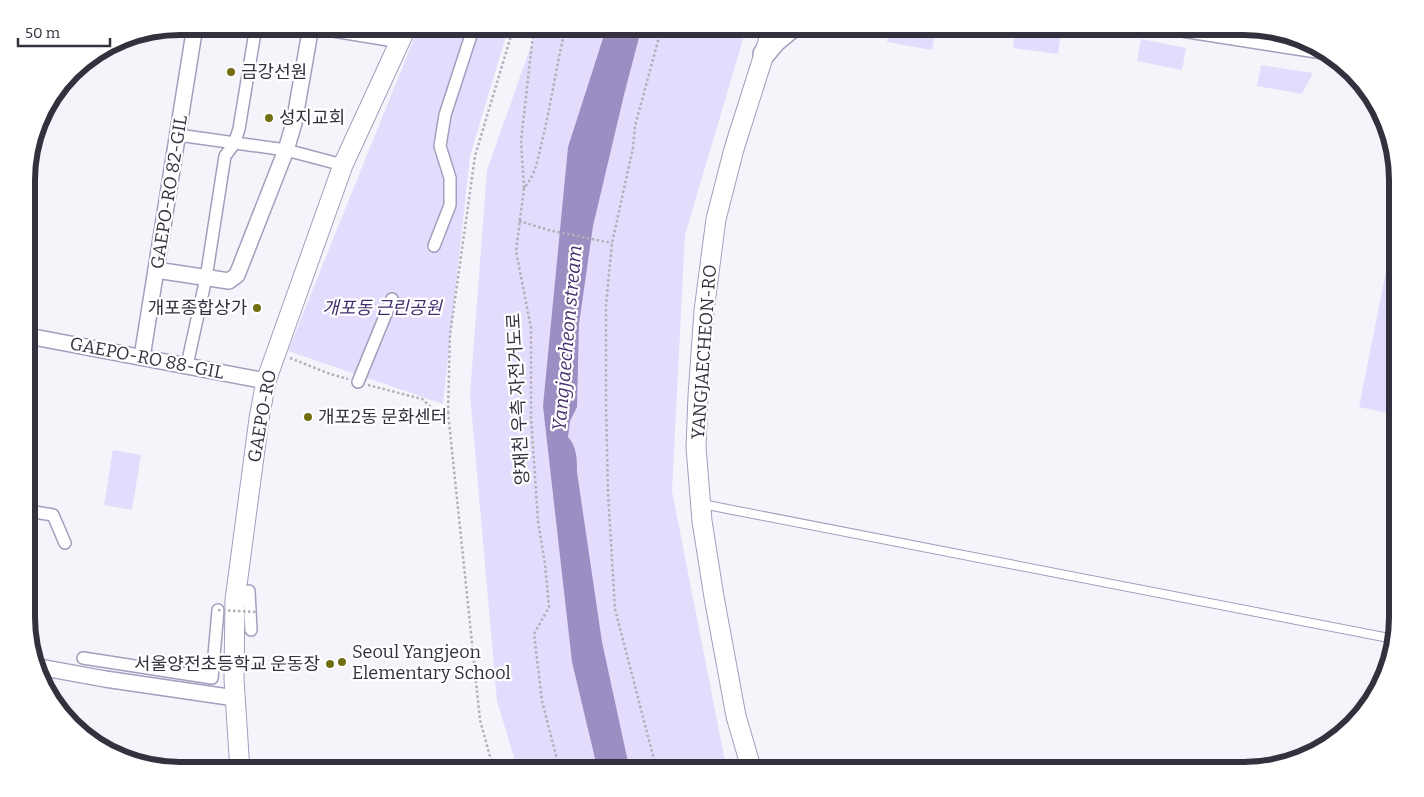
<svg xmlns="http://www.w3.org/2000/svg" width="1424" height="797" font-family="Bitter,'Noto Sans KR',serif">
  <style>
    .green { fill: #e4dcfc }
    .water { fill: #9c8ec2 }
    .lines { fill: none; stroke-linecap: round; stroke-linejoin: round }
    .service-casing { stroke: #a59dbd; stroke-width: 10 }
    .pedestrian-casing { stroke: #a59dbd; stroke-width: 14 }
    .minor-casing { stroke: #a59dbd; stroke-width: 18 }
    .tertiary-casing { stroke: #a59dbd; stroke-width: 21 }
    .secondary-casing { stroke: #a59dbd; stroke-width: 24 }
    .path { stroke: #b2afb8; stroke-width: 2.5; stroke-dasharray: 2.5 2.5; stroke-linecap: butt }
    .service { stroke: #fff; stroke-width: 8 }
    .pedestrian { stroke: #fff; stroke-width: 11 }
    .minor { stroke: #fff; stroke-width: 15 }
    .tertiary { stroke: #fff; stroke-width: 19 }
    .secondary { stroke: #fff; stroke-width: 21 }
    .path-bridge { stroke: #b2afb8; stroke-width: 2.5; stroke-dasharray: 2.5 2.5; stroke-linecap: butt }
    .poi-dot { fill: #716f11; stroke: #fff; stroke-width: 2 }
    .labels { text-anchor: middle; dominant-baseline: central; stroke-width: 4.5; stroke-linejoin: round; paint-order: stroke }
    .poi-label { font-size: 18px; fill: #34303d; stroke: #fff; text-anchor: start }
    .street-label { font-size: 18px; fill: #34303d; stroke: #fff }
    .park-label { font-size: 18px; font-style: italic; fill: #452e6e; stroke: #fff }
    .water-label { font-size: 19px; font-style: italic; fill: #462f6f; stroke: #fff }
    .rim { fill: none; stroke: #34303d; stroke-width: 6 }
  </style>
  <rect width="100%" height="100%" fill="#f6f4fb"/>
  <g class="green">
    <path d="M419,26H509L470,156L443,404L288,351Z"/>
    <path d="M538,26H747L685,235L672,491L727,771H518L497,701L470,394L487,170Z"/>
    <path d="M890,26H924L936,28L932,50L887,42Z"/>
    <path d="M1016,26L1061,32L1058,54L1013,48Z"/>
    <path d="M1141,39L1186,48L1182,70L1137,61Z"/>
    <path d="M1261,65L1313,73L1302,94L1257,86Z"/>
    <path d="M1386,271L1397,273V415L1359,407Z"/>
    <path d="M113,450L141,455L132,510L104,505Z"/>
  </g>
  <path class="water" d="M607,26H642L624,95L593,226L579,324L577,407L570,421L568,437C577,447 577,459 577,472L602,642L630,771H598L572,662L543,406L568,147Z"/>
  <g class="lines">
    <defs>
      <path id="service" d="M702,504L1394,639"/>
      <g id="pedestrian">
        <path d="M178,135L286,150L343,165"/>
        <path d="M434,246L450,205V178L440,146L445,115L474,26"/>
        <path d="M187,365L206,278L225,156L234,144L239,129L256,26"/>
        <path d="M358,382L392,299"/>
        <path d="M28,511L53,515L65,543"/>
        <path d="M249,591L251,630"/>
        <path d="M83,658L212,678L218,610"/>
      </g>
      <g id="minor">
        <path d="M315,26L401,40"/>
        <path d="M156,270L229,281L237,275L286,150L294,123L311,26"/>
        <path d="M28,336L266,381"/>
        <path d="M142,357L195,26"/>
        <path d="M39,667L105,679L235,698"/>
      </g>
      <g id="tertiary">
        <path d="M240,771L234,679L235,600L259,419L266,381L343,165L407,26"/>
        <path d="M752,771L736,716L714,597L702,521L696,447L698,396L704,311L716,219L734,149L773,26"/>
      </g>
      <g id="secondary">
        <path d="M1181,26L1322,48"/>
        <path d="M764,54L775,41L793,26"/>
      </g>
    </defs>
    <use href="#service" class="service-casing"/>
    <use href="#pedestrian" class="pedestrian-casing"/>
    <use href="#minor" class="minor-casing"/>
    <use href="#tertiary" class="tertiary-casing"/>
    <use href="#secondary" class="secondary-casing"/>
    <g class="path">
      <path d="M1137,26L1165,31"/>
      <path d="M524,188L521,141L534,26"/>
      <path d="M519,221L552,231L612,243"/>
      <path d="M290,358L330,374L348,379"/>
      <path d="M368,385L422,399L433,409L448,412L450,335L475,156L514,26"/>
      <path d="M448,412L480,720L494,771"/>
      <path d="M560,771L542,701L534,634L549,607L545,564L538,521L531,417V328L516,251L524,188C537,174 539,152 544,133C552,98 557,62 566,26"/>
      <path d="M657,771L615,609L608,493L606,405V305L612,243L633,148L635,126L662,26"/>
    </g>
    <use href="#service" class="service"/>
    <use href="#pedestrian" class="pedestrian"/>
    <use href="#minor" class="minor"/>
    <use href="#tertiary" class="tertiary"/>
    <use href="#secondary" class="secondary"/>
    <path class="path-bridge" d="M218,610L256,612"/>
  </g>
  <g class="poi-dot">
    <circle cx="231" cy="72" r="5"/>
    <circle cx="269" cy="118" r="5"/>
    <circle cx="257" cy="308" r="5"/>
    <circle cx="308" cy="417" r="5"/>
    <circle cx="342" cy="662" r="5"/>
    <circle cx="330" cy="664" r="5"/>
  </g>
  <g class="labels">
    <g class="poi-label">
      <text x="241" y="72">금강선원</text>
      <text x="279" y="118">성지교회</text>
      <text x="247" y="308" text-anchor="end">개포종합상가</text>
      <text x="318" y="417">개포2동 문화센터</text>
      <text x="352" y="652">Seoul Yangjeon<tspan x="352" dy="21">Elementary School</tspan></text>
      <text x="320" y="664" text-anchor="end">서울양전초등학교 운동장</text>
    </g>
    <g class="street-label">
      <text transform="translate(169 192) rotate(-81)">GAEPO-RO 82-GIL</text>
      <text transform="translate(704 352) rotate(-86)">YANGJAECHEON-RO</text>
      <text transform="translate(147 358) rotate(11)">GAEPO-RO 88-GIL</text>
      <text transform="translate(518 399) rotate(-93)">양재천 우측 자전거도로</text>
      <text transform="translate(262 416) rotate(-80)">GAEPO-RO</text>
    </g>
    <g class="park-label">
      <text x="382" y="308">개포동 근린공원</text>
    </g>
    <g class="water-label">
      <text transform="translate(567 338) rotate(-85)">Yangjaecheon stream</text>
    </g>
  </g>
  <path d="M0 0H1424V797H0ZM180 35H1244A145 145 0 0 1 1389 180V617A145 145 0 0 1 1244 762H180A145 145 0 0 1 35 617V180A145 145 0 0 1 180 35Z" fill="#fff" fill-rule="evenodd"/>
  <path class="rim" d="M180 35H1244A145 145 0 0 1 1389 180V617A145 145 0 0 1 1244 762H180A145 145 0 0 1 35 617V180A145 145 0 0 1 180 35Z"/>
  <path d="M18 38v8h92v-8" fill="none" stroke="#34303d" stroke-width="2.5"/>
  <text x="25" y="38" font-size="15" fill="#34303d" stroke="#ffffff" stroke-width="4" paint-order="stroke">50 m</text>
</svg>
